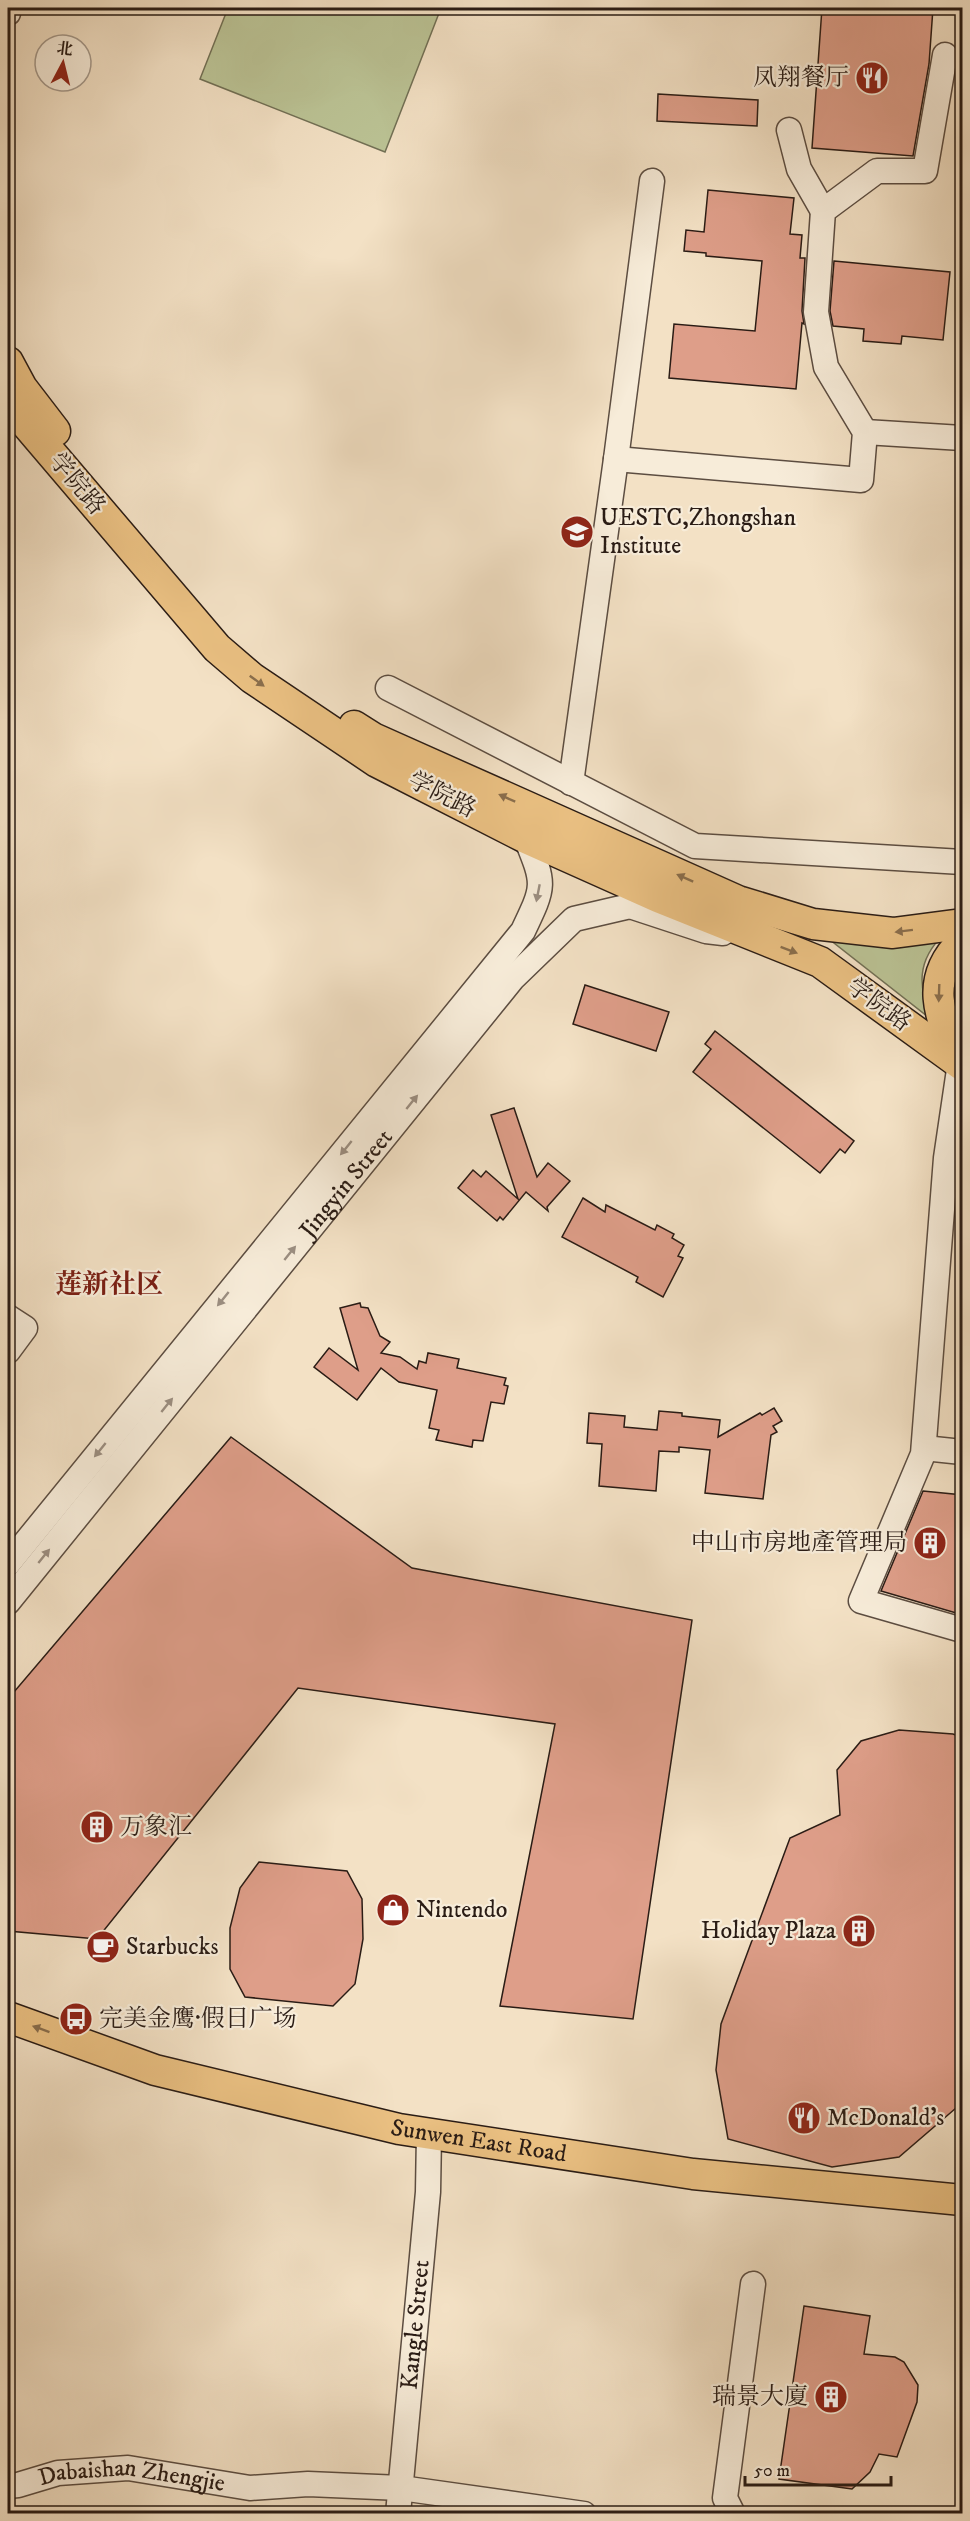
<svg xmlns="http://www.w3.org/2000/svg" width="970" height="2521" font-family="'IM FELL DW Pica','Noto Serif SC',serif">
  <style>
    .green { fill: #bbc395; stroke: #727055; stroke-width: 1.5 }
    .building { fill: #de9e89; stroke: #2a1c15; stroke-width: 1.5 }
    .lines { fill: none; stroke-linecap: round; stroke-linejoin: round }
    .minor-casing { stroke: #5c4d41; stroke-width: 27 }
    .major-casing { stroke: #2a1c15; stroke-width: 33 }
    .minor { stroke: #f7ecd9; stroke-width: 24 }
    .major { stroke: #eac082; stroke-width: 30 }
    .oneway { fill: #8a6e4c }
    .oneway2 { fill: #9b8e81 }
    .labels { text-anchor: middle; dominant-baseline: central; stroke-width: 4.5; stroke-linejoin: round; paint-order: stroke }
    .poi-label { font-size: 24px; fill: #2a1c15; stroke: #f7ecd9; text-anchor: start }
    .street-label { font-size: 24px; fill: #2a1c15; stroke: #f7ecd9 }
    .quarter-label { font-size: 27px; font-weight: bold; fill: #7a1f14; stroke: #f7ecd9 }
  </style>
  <rect width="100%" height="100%" fill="#f3e1c5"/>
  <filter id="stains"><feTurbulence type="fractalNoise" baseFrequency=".00333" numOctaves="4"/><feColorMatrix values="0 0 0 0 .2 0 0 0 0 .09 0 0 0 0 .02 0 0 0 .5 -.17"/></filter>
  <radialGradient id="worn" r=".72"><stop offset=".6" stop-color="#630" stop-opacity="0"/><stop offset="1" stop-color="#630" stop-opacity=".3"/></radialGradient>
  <g class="green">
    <path d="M228,8H441L385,152L200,79Z"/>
    <path d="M820,932L944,934C916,961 918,987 932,1020Z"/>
  </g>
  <g class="building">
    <path d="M822,8H933L929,64L913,156L812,148Z"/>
    <path d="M658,94L758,100L757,126L657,121Z"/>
    <path d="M708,190L794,198L790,234L802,235L800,258H805L802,311L804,324L802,323L796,389L669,378L674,324L755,331L762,261L706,256V253L684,251L686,230L704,232Z"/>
    <path d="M834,261L950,272L943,340L902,336L901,344L863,341L864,329L833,326L830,311Z"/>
    <path d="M585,985L669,1012L656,1051L573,1024Z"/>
    <path d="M715,1031L854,1141L845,1153L840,1149L820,1173L693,1072L711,1049L705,1044Z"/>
    <path d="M514,1108L537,1177L548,1163L570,1181L547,1207L548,1211L526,1192L503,1220L500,1217L497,1221L458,1188L473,1170L481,1177L486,1171L518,1199L491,1115Z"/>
    <path d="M583,1198L605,1212L606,1205L655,1230L657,1225L674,1234L672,1238L684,1245L678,1256L683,1258L663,1297L636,1282L638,1277L562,1237Z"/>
    <path d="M360,1303L361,1307L368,1308L380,1336L390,1342L381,1353L400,1357L417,1369L419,1361L426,1363L428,1353L459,1359L457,1368L506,1378L504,1385L508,1386L504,1404L491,1402L483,1441L473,1440L472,1447L436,1440L439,1430L429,1428L437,1390L399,1382L381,1368L357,1400L314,1367L329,1348L358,1370L340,1308Z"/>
    <path d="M774,1408L782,1421L773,1426L777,1432L771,1435L763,1499L705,1493L710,1450L679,1447V1452L659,1451L656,1491L599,1486L602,1444L587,1443L589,1413L625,1416L624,1427L657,1430L659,1411L682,1413V1416L720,1420L718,1437L760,1413L762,1415Z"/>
    <path d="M231,1437L412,1568L692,1620L633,2019L500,2006L555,1724L298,1688L97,1939L8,1931V1699Z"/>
    <path d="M923,1491L963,1495V1615L881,1591Z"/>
    <path d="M899,1730L953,1734L963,1738V2102L899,2157L832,2167L728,2139L716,2070L721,2024L790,1838L840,1815L837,1770L861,1741Z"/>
    <path d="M259,1862L347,1871L362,1899L363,1939L355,1984L333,2006L245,1997L230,1969V1928L240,1888Z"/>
    <path d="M804,2306L870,2316L864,2354L895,2357L904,2362L918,2385L917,2402L897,2457L879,2454L870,2472L852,2489L779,2479Z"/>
  </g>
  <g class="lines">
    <defs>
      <g id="minor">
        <path d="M8,13L9,8"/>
        <path d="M789,130L799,169L823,211"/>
        <path d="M865,432L962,438"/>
        <path d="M616,459L861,480L865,432L826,367L816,312L823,211L877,171H925L945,55"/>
        <path d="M388,688L695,846L962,862"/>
        <path d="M571,783L616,459L652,181"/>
        <path d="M960,1063L946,1158L923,1454L861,1601L962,1630"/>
        <path d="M8,1317L25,1328L8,1351"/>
        <path d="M924,1448L962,1452"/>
        <path d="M8,1564L523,931C545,885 545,885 526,838"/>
        <path id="s1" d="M8,1602L513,978L574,919L630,906L706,931L723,933"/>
        <path id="s2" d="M8,2486L18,2485L58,2473L128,2468L250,2488L308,2484L401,2488L584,2514"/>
        <path id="s3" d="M398,2514L428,2192L429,2134"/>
        <path d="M733,2514L725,2498L753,2284"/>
      </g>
      <g id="major">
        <path d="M8,362L22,388L55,431"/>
        <path d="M8,409L22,419L217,648L252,678L377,762L526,838L658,897L820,962L962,1065"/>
        <path d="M354,726L373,738L738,901L813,924L893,933L962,924"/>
        <path d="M960,1063C941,1019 922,981 962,942"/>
        <path id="s4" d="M8,2017L155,2070L399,2129L693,2174L962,2200"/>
      </g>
    </defs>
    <use href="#minor" class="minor-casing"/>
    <use href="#major" class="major-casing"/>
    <use href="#minor" class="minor"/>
    <use href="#major" class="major"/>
  </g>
  <defs><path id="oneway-solid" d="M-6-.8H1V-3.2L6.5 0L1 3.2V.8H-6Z" transform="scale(1.5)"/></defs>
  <g class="oneway">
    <use href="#oneway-solid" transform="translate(257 681) rotate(36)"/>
    <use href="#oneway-solid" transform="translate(507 798) rotate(-156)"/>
    <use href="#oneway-solid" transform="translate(685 878) rotate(-156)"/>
    <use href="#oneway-solid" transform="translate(904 931) rotate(173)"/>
    <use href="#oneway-solid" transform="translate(789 950) rotate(21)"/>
    <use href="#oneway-solid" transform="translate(939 993) rotate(92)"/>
    <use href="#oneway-solid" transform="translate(41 2029) rotate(-160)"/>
  </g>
  <g class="oneway2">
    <use href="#oneway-solid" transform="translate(538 893) rotate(101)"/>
    <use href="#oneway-solid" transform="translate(412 1102) rotate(-51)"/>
    <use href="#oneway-solid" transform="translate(346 1148) rotate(129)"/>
    <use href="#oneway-solid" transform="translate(290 1253) rotate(-51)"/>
    <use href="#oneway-solid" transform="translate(223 1299) rotate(129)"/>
    <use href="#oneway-solid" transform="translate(167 1405) rotate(-51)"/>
    <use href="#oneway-solid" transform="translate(100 1450) rotate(129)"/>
    <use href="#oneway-solid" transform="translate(44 1556) rotate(-51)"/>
  </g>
  <defs>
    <symbol id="restaurant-disc" viewBox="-11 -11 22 22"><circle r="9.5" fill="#8f2418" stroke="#f7ecd9"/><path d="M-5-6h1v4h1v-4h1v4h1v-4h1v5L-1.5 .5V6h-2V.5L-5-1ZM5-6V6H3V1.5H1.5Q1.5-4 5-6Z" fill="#fff"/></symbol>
    <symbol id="university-disc" viewBox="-11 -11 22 22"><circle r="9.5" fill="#8f2418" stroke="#f7ecd9"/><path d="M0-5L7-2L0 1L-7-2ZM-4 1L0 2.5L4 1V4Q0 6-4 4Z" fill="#fff"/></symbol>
    <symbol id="building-disc" viewBox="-11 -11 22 22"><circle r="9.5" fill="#8f2418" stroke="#f7ecd9"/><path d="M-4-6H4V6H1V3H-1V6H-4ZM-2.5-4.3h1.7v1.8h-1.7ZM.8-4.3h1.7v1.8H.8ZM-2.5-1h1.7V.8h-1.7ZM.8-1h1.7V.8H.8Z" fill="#fff"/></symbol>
    <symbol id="shop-disc" viewBox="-11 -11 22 22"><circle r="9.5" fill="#8f2418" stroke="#f7ecd9"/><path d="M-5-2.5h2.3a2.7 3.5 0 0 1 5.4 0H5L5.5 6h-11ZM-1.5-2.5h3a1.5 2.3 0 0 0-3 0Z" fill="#fff"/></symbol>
    <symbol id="cafe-disc" viewBox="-11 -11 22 22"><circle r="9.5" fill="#8f2418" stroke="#f7ecd9"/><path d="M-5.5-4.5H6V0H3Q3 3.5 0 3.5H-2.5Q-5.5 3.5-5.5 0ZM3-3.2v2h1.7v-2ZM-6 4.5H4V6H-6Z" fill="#fff"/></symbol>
    <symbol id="bus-disc" viewBox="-11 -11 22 22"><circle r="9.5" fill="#8f2418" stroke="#f7ecd9"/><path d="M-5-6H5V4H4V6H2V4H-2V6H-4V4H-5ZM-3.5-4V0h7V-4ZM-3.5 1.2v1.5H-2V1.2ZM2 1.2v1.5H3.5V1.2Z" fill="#fff"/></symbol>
  </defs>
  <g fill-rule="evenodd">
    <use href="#restaurant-disc" x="853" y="59" width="38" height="38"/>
    <use href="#university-disc" x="558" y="513" width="38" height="38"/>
    <use href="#building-disc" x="911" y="1524" width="38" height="38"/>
    <use href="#building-disc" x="78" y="1808" width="38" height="38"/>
    <use href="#shop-disc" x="374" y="1891" width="38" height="38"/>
    <use href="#building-disc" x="840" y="1912" width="38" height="38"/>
    <use href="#cafe-disc" x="84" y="1928" width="38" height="38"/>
    <use href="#bus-disc" x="57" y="2000" width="38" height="38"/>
    <use href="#restaurant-disc" x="785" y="2099" width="38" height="38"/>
    <use href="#building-disc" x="812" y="2378" width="38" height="38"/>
  </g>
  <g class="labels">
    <g class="poi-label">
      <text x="849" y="78" text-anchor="end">凤翔餐厅</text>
      <text x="600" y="518">UESTC,Zhongshan<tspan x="600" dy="28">Institute</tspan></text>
      <text x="907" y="1543" text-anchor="end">中山市房地產管理局</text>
      <text x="120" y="1827">万象汇</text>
      <text x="416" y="1910">Nintendo</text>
      <text x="836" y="1931" text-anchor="end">Holiday Plaza</text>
      <text x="126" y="1947">Starbucks</text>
      <text x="99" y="2019">完美金鹰·假日广场</text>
      <text x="827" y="2118">McDonald's</text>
      <text x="808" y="2397" text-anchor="end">瑞景大廈</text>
    </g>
    <g class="street-label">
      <text transform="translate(77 484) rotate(50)">学院路</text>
      <text transform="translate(442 795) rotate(27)">学院路</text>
      <text transform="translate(879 1005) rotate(36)">学院路</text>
      <text stroke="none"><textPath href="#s1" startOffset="538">Jingyin Street</textPath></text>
      <text stroke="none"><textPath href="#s4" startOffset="488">Sunwen East Road</textPath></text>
      <text stroke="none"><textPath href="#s3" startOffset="190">Kangle Street</textPath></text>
      <text stroke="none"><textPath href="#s2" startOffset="126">Dabaishan Zhengjie</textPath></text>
    </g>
    <g class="quarter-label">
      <text x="109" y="1285">莲新社区</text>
    </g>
  </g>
  <rect width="970" height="2521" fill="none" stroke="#f3e1c5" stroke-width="30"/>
  <rect x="9" y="9" width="952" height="2503" fill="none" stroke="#2a1c15" stroke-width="3"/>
  <rect x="15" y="15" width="940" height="2491" fill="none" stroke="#2a1c15" stroke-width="1.5"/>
  <g transform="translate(63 63) rotate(7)"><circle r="28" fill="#f7ecd9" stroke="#a5998b" stroke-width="1.5"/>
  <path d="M0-4.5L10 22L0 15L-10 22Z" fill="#8f2418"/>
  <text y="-9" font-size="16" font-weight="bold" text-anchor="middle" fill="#2a1c15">北</text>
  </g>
  <path d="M745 2476v9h146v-9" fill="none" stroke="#2a1c15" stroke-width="3"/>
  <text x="754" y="2476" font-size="18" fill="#2a1c15" stroke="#f7ecd9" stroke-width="4.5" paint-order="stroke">50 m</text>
  <rect width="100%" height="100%" filter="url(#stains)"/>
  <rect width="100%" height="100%" fill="url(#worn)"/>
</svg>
